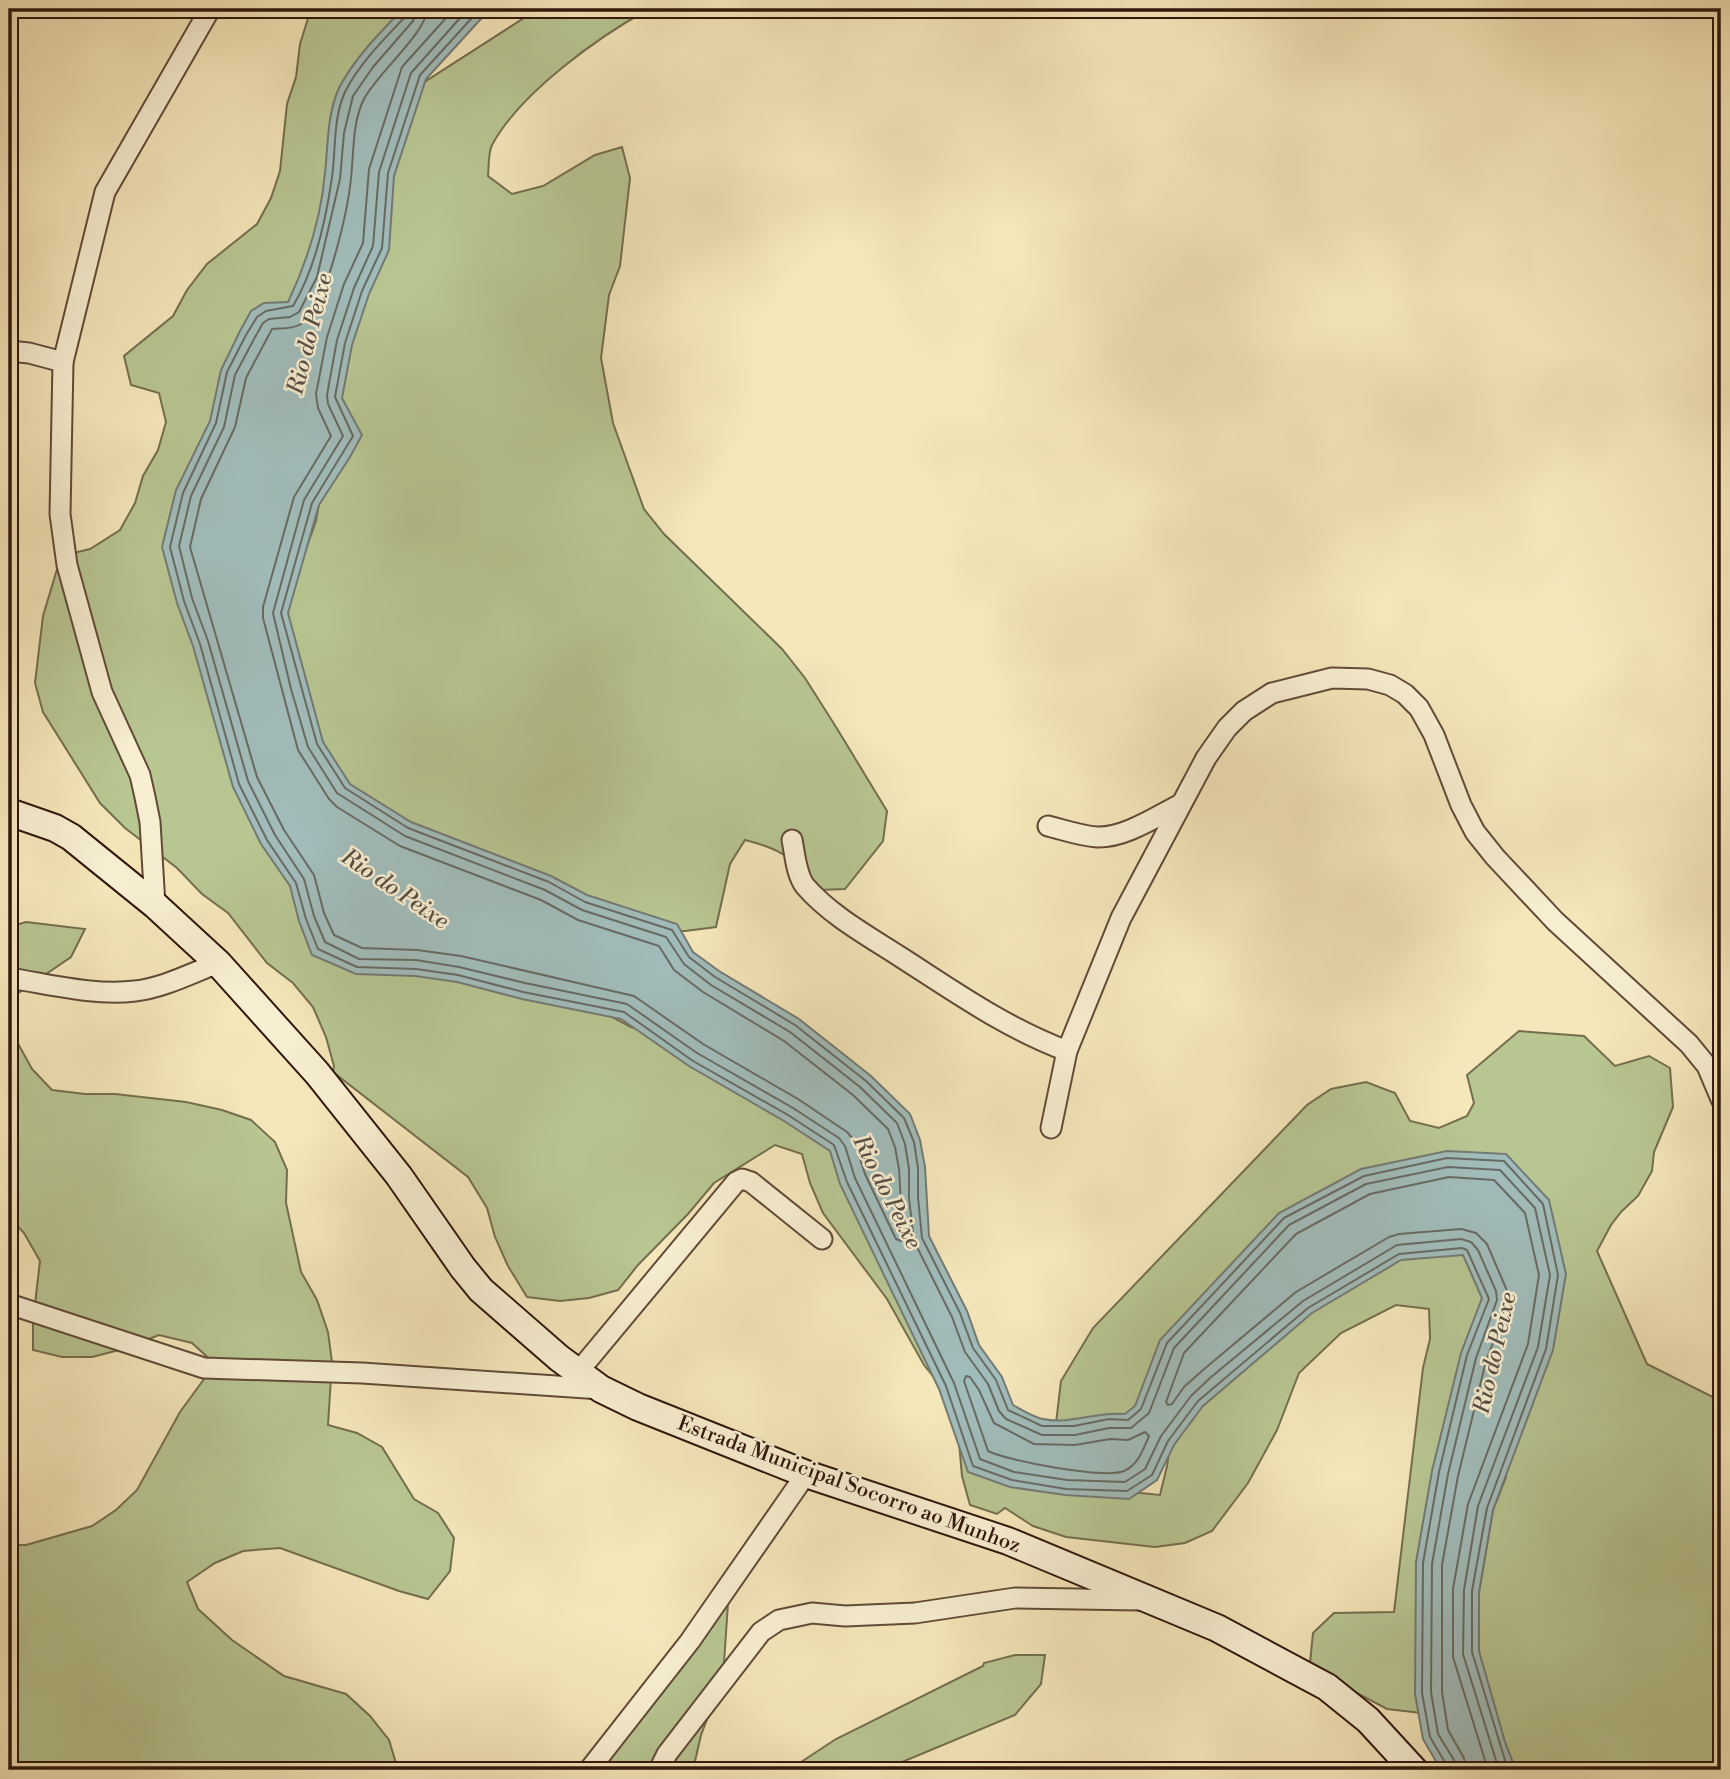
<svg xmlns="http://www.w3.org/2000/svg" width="1730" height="1779" font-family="'Libre Bodoni',serif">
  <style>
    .green { fill: #b8c692; stroke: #746e4f; stroke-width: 2 }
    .water { fill: #a1bdbb; stroke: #747a75; stroke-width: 2 }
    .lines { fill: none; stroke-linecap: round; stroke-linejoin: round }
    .shore { stroke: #686a64; stroke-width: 2 }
    .street-casing { stroke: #614a38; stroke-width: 23 }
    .secondary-casing { stroke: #30160c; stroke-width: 30 }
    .street { stroke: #f8efd2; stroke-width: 19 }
    .secondary { stroke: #f8efd2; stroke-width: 26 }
    .labels { text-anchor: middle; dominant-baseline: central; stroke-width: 5; stroke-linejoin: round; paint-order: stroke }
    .street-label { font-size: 21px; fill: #30160c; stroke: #f8efd2 }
    .water-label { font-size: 23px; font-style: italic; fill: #585049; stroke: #f8efd2 }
  </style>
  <rect width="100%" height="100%" fill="#f5e7ba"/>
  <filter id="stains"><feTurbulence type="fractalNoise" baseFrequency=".00286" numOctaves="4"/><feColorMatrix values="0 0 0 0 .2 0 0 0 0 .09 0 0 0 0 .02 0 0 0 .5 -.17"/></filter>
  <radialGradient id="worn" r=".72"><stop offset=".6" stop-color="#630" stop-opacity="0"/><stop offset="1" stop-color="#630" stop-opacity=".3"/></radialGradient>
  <g class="green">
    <path d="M311,9H427L256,720L578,999L631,1027L767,1071L793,1086L978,1383L1101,1489L1160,1495L1167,1466L1171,1437L1345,1265L1466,1253L1495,1260L1421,1713L1387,1709L1334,1681L1310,1663L1313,1633L1334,1613L1394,1612L1423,1368L1430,1339L1429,1309L1396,1305L1341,1333L1299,1373L1277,1430L1248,1483L1212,1531L1185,1543L1155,1547L1066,1537L1033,1526L1005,1508L997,1514L970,1505L962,1476L957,1420L944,1390L924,1365L887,1299L823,1213L810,1183L802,1154L775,1145L714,1183L688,1214L638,1265L618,1290L589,1298L560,1301L527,1297L508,1266L495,1237L487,1208L468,1177L333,1072L334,1066L326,1037L313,1007L293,983L267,963L228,913L202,894L177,868L125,828L100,803L43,712L35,683L43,616L61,556L90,549L120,530L135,503L143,476L158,450L166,422L159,393L131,385L124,356L173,316L187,290L207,264L257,224L271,198L280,171L287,104L296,77L300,44Z"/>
    <path d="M538,9H649C598,37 520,93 492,145C488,153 489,167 488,176L512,194L543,186L595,155L622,147L630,178L620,266L609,295L601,358L613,423L644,509L664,534L782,649L805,678L836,727L887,811L883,841L845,889L818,890C792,858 785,850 745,840L730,864L716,927L685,931H622L350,813L281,663L288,573L306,549L316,521L352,307L423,83Z"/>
    <path d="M26,922L85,929L71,957L14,996L10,1029L32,1069L52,1090L85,1094H115L186,1102L222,1110L251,1120L275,1142L287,1170L286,1203L301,1272L317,1300L328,1332L332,1362L328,1425L357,1433L382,1447L414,1499L438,1513L454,1538L450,1571L428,1599L399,1591L280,1548L243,1551L215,1563L187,1582L198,1609L232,1640L284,1676L346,1694L370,1716L389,1740L398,1770H9V1545H26L92,1526L116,1510L137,1490L180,1412L215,1364L192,1343L159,1335L123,1349L92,1357H62L33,1350V1321L40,1261L24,1233L9,1217V927Z"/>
    <path d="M1519,1031L1584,1036L1615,1066L1649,1056L1670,1068L1673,1107L1654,1152L1652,1171L1638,1196L1621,1212L1611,1225L1597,1251L1647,1364L1721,1401V1770H1500L1476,1721L1479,1592L1493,1510L1506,1477L1492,1187L1134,1431L1054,1440L1061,1381L1093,1328L1307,1105L1331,1089L1366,1082L1395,1093L1410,1121L1439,1128L1467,1116L1474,1103L1467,1075Z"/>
    <path d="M728,1603L723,1678L701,1735L693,1770H594Z"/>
    <path d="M1015,1655H1045L1041,1684L1015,1715L883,1770H789L836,1739L983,1666L984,1663Z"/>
  </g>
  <path class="water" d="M403,9H490L426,79L394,176L389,250L369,294L352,345L342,398L362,435L350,457L319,505L288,613L323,742L350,784L411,822L551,876L587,895L677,924L693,952L719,971L799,1019L871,1076L910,1114L920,1140L925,1167L929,1236L967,1311L979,1345L1002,1377L1013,1405C1022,1410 1033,1417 1043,1419C1070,1425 1097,1411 1125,1414L1135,1406L1160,1340L1279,1213L1361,1169L1447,1151L1506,1154L1549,1200L1566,1274L1553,1350L1493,1510L1479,1592V1651L1505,1742L1516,1770H1441L1423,1739L1415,1694L1416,1562L1432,1471L1461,1353L1482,1298L1463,1255L1401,1260L1312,1313L1203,1406L1174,1445L1157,1480L1129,1499L1065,1495L1010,1487L968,1472L939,1389L840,1184L830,1151L784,1121L689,1066L621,1019L522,999L457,982L415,976L356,974L312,955L299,921L290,886L261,844L233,787L193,646L177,603L162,547L176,490L210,421L221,370L240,331L251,311L264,303L288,302C307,262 321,217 325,173C328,146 327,114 339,88C354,59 380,32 403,9Z"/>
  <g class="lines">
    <g class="shore">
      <path d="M408,9L406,16C385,38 359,64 345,92C333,118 336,149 332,177C326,220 315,269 293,306L266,311L257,317L246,335L227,372L216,423L183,493L170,547L184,601L200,644L239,784L267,840L296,883L306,919L318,949L357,967L416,969L458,975L523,992L624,1012L693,1061L788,1115L834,1145L847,1182L946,1386L973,1466L1012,1480L1066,1489L1127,1491L1152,1475L1168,1441L1198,1401L1308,1308L1399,1254L1462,1248L1467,1250L1489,1299L1467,1355L1439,1472L1423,1563L1422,1693L1430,1737L1446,1764L1447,1770"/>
      <path d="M416,9L413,21L373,67L353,96L344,133L340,179L317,277L299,312L290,317L269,319L263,323L254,339L235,375L224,427L191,496L179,546L192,598L208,641L248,781L275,835L304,879L314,916L325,942L359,959L416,960L459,967L525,983L627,1004L697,1053L793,1108L839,1138L845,1146L855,1178L954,1383L980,1459L1014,1472L1067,1480L1125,1482L1145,1469L1161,1436L1191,1396L1210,1378L1303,1301L1397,1245L1461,1239L1471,1242L1478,1250L1496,1291L1497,1300L1476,1358L1448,1474L1432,1564L1431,1692L1438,1734L1454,1760L1456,1770"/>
      <path d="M427,9C426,34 377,73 364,99C352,123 354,152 351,178C348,209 327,305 303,323C294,329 283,328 272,329L246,378L235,427L201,499L190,547L257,777L284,830L314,875L324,913L334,935L362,948L417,950L461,956L634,996L703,1044L798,1099L847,1132L854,1140L865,1174L896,1239L901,1241L903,1238L899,1169L895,1147L888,1129L853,1095L784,1041L703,992L674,970L659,946L578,920L541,900L400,846L337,807L329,799L298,750L263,618V607L294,497L331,436L318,408L316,394L327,337L344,284L363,243L369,169L402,67L454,9"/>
      <path d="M468,9L411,73L379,172L373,246L354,288L337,340L327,395L328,404L343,436L304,500L273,613L291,689L308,747L337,793L405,836L545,890L582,910L666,937L684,964L711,985L790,1032L860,1087L897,1123L905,1144L909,1169V1198L914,1241L952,1317L965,1352L988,1384L999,1411L1006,1419L1042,1435H1075L1109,1428H1131L1149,1413L1174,1348L1289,1225L1366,1184L1448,1167L1500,1170L1535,1208L1550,1275L1538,1347L1478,1506L1464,1590L1463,1654L1499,1770"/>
      <path d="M480,9L420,75L388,173L382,248L362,291L345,343L335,397L353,436L312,503L281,613L317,744L345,788L408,828L549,882L585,902L672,930L689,957L715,977L795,1025L866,1081L904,1118L914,1142L918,1168V1197L922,1238L960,1313L973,1348L996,1380L1008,1410L1042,1426H1074L1109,1419L1128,1420L1141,1409L1167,1343L1284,1218L1364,1176L1447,1158L1504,1161L1543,1204L1558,1275L1546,1349L1487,1508L1472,1591V1652L1508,1770"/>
      <path d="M966,1376L970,1377L979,1390L994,1423L1034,1444L1075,1445L1110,1439L1128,1440L1145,1432L1149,1436C1143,1450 1138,1465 1124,1471C1104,1479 1008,1461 988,1451L964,1381Z"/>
      <path d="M1466,1770L1464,1758L1448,1730L1442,1692V1565L1458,1476L1486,1361L1507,1306L1508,1293L1487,1244L1476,1233L1461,1229L1399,1234L1389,1237L1296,1292L1203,1370L1184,1387L1172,1404L1168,1405L1166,1402L1184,1353L1296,1234L1370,1194L1449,1177L1494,1180L1525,1213L1539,1275L1528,1344L1468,1504L1453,1589V1657L1488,1770"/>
    </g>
    <defs>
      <g id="street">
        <path d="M9,351L29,353L63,362"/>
        <path d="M1048,826C1064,830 1081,836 1097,837C1125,838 1157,816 1181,804"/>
        <path d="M792,840C795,854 796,874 805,886C830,915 868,936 899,956C955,992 1004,1027 1067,1051"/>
        <path d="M155,905L150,822L145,797L140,775L102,692L67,565L60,514L63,362L105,192L210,9"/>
        <path d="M9,978C49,984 94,996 135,991C163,988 192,973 218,963"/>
        <path d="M1051,1128L1067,1051L1121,918L1206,758L1227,728L1244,711L1272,693L1332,678L1368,679L1390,685L1405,694L1419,708L1434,735L1461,805L1475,832L1495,857L1555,921L1689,1044L1707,1066L1721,1099"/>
        <path d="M9,1304L204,1368L362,1373L601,1389"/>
        <path d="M578,1372L736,1182L742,1179L751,1182L822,1239"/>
        <path d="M589,1770L690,1641L806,1474"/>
        <path d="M659,1770L667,1754L761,1632L779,1620L812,1613L845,1616L915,1613L1015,1598L1139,1600"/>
      </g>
      <path id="secondary" d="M9,812L55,828L71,837L155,905L218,963L317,1073L399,1176L463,1268L481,1290L559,1358L601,1389L638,1407L806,1474L1008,1541L1217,1628L1327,1687L1368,1720L1414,1770"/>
    </defs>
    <use href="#street" class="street-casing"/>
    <use href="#secondary" class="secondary-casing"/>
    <use href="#street" class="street"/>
    <use href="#secondary" class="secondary"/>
  </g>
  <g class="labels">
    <g class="street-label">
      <text transform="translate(849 1485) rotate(20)">Estrada Municipal Socorro ao Munhoz</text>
    </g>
    <g class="water-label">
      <text transform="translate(310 334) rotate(-76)">Rio do Peixe</text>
      <text transform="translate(395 889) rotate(34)">Rio do Peixe</text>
      <text transform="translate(887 1192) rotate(63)">Rio do Peixe</text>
      <text transform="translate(1495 1353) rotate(-77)">Rio do Peixe</text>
    </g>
  </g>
  <rect width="1730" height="1779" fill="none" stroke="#f5e7ba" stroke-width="35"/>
  <rect x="10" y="10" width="1709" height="1758" fill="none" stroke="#30160c" stroke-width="3.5"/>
  <rect x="18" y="18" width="1695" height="1744" fill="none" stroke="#30160c" stroke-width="2"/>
  <rect width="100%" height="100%" filter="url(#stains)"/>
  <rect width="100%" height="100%" fill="url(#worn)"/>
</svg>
